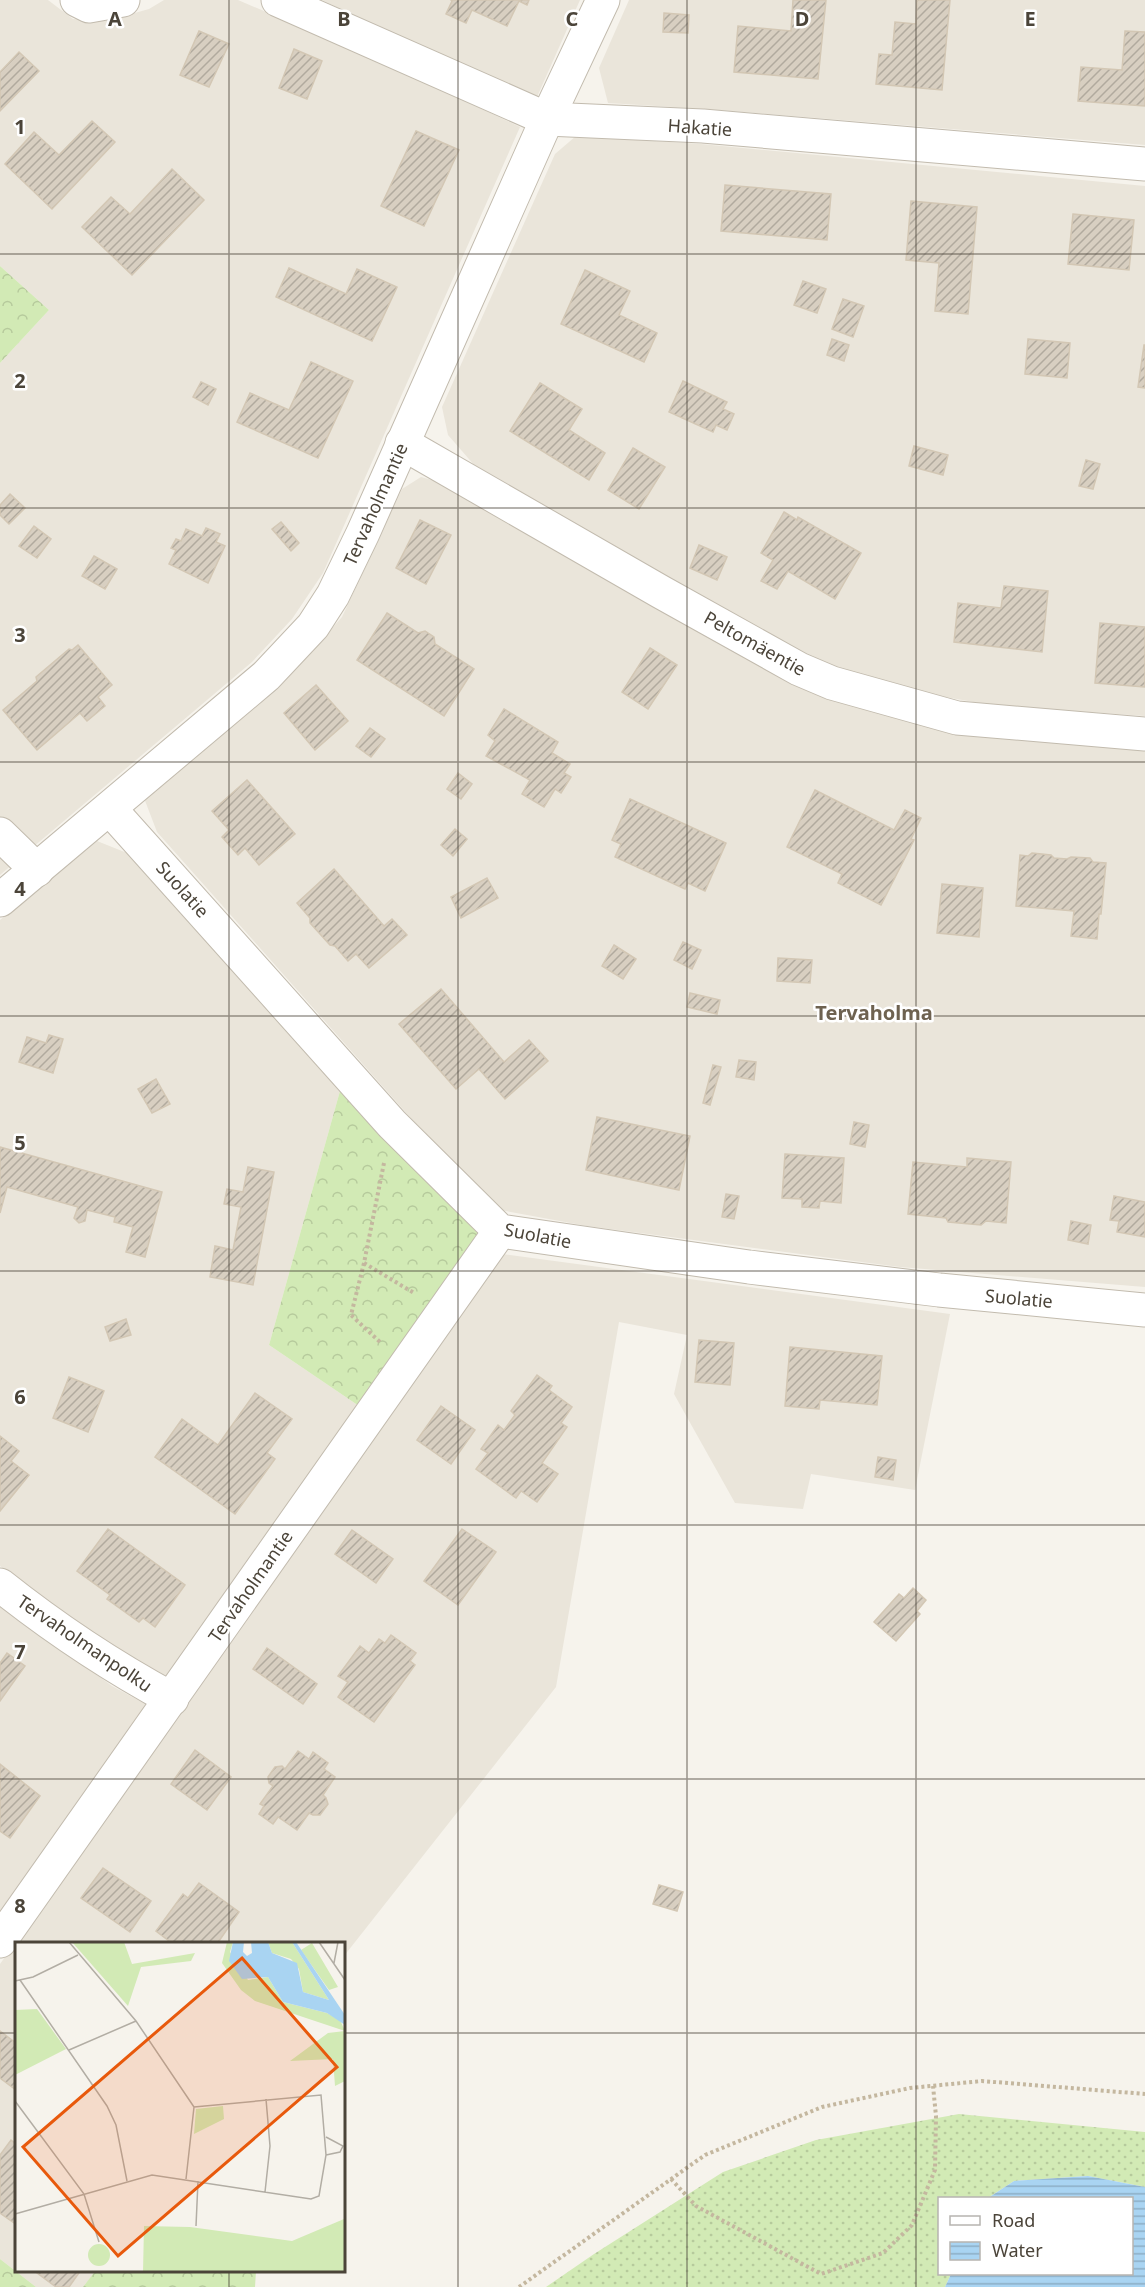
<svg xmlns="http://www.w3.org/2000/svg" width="1145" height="2287" font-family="'Noto Sans',sans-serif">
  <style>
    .residential { fill: #eae5da }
    .grass { fill: url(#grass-dots) }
    .forest { fill: url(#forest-crowns) }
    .water { fill: url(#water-rules) }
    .building { fill: url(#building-hatch); stroke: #d3c7b4; stroke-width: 1.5 }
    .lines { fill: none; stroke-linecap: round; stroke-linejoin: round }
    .minor-casing { stroke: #c2bbae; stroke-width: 35 }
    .path { stroke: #c4b79f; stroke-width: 4; stroke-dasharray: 3 3; stroke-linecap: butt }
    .minor { stroke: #fff; stroke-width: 33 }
    .grid { fill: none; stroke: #4b4439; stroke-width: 1.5; stroke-opacity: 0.55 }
    .labels { text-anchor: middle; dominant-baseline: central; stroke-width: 5; stroke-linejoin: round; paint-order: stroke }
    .street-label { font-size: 18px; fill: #4b4439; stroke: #fff }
    .neighbourhood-label { font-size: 20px; font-weight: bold; fill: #6e6250; stroke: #fff }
    .inset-road { fill: none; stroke: #b2ada4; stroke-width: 1.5 }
    .view { fill: #e8590c; fill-opacity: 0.15; stroke: #e8590c; stroke-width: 3 }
    .inset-edge { fill: none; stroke: #4b4439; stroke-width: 3 }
    .grid-label { font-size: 20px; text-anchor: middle; font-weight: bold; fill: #4b4439; stroke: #fff; stroke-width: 5; stroke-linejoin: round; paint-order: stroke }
  </style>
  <defs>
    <pattern id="grass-dots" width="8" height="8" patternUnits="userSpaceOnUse" patternTransform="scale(1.5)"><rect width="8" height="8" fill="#d2eab5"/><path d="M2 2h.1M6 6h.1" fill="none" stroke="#b6ca9c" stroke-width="1.8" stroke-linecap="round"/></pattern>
    <pattern id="forest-crowns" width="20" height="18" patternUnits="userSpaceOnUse" patternTransform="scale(1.5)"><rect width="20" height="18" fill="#d2eab5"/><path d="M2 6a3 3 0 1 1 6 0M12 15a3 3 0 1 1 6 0" fill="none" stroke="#b6ca9c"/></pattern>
    <pattern id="water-rules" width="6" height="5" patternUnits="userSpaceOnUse" patternTransform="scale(1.5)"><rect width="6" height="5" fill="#a9d4f2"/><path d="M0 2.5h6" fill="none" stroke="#8caec5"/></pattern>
    <pattern id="building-hatch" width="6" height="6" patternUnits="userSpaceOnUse" patternTransform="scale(1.5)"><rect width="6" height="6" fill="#d8cfc1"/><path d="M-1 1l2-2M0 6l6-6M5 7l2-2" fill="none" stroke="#b1aa9e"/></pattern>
  </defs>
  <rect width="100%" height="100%" fill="#f6f3ec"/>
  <g class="residential">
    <path d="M0,0H48L73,19L106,21L149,9L164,0H238L380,61L520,127L323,573L292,619L252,662L0,875V363L49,310L0,266Z"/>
    <path d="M322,0H580L537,97L389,32Z"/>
    <path d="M629,0H1145V145L706,109L608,103L599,68Z"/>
    <path d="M576,136L701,144L1145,186V716L990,705L918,692L860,676L805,656L665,579L475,466L448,435L442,407L555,154Z"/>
    <path d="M421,477L447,484L969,734L1145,750V1287L900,1267L587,1226L500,1210L416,1124L157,832L144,798L277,690L342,617L402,489Z"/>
    <path d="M97,841L127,853L340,1091L269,1345L359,1406L169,1677L128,1657L36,1596L0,1566V920Z"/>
    <path d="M502,1254L950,1314L915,1490L811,1474L803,1509L735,1503L674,1394L687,1335L619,1322L556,1687L344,1956V1944H16V2270L96,2271L83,2287H36L0,2259V1964L191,1698Z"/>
    <path d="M0,1604L112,1686L147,1705L0,1917Z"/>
  </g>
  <path class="grass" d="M959,2114L1145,2132V2187L1088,2176L1014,2181L988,2198H940V2274H951L945,2287H546L594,2254L723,2172L816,2140Z"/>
  <g class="forest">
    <path d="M0,266L49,310L0,363Z"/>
    <path d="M340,1091L478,1233L359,1406L269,1345Z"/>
    <path d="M0,2259L36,2287H0Z"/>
    <path d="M96,2270H256V2271L255,2287H83Z"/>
  </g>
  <path class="water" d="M1088,2176L1145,2187V2287H945L951,2274H1132V2198H988L1014,2181Z"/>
  <g class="building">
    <path d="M529,0L527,5L519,1L507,26L472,10L466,23L446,14L452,1L451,0Z"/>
    <path d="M793,0H826L818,79L734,72L738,26L791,31Z"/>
    <path d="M917,0H950L942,90L876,84L879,54L892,55L895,22L916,24Z"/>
    <path d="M664,13L689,15L688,33L663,32Z"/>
    <path d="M199,31L229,44L209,87L180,75Z"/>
    <path d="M1125,31L1145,32V106L1078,101L1081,67L1122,70Z"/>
    <path d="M294,49L322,61L307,99L279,88Z"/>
    <path d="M19,52L39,71L0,111V72Z"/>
    <path d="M92,121L115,142L52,209L5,164L34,132L59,155Z"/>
    <path d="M416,131L459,150L424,226L381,206Z"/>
    <path d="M172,169L204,200L132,275L82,227L111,197L130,214Z"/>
    <path d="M725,185L831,194L827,240L721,231Z"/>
    <path d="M911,201L977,207L968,314L935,311L939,263L906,260Z"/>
    <path d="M1073,214L1134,220L1129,270L1068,264Z"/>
    <path d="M289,268L346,294L357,269L397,287L372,341L276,297Z"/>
    <path d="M585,270L630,291L619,315L657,333L644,362L561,324Z"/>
    <path d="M803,281L826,289L817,313L794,305Z"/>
    <path d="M843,299L864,306L853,337L832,329Z"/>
    <path d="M832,339L849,345L844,361L827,355Z"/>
    <path d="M1028,339L1070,343L1067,378L1025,374Z"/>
    <path d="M1144,345H1145V388L1138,387Z"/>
    <path d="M311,362L353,381L318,458L237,422L250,393L289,410Z"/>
    <path d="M683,381L727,402L723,409L734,414L727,430L716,425L713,432L669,412Z"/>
    <path d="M201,382L216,389L208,405L193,397Z"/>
    <path d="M540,383L582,409L569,430L605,453L589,480L510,431Z"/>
    <path d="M914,446L948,455L943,475L909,466Z"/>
    <path d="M633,448L665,467L639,509L608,490Z"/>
    <path d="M1086,460L1100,464L1093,489L1079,486Z"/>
    <path d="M10,494L25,508L9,524L0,515V505Z"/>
    <path d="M784,512L797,520L798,517L861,553L835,599L788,571L777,589L761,581L773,560L761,553Z"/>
    <path d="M420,520L451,535L426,584L396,568Z"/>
    <path d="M281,522L299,543L291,551L272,529Z"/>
    <path d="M34,526L51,539L37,558L19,546Z"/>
    <path d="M206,528L220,534L216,542L225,546L208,583L169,564L176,550L171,548L176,539L181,541L186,529L202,536Z"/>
    <path d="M699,545L727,557L717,580L690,568Z"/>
    <path d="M94,556L117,569L105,589L82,576Z"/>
    <path d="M1004,586L1048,591L1042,652L954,642L958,603L1001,608Z"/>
    <path d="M387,613L418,633L425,631L434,637L435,644L474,669L444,716L357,660Z"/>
    <path d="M1100,623L1145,627V687L1095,683Z"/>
    <path d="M78,645L112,685L98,697L105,706L87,721L80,713L37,750L3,710L37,681L36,677L69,649L72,650Z"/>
    <path d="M650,648L677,665L648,709L622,692Z"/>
    <path d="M316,685L348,721L315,750L284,713Z"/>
    <path d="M504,709L558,742L552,753L570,764L564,773L571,777L561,793L555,789L544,807L522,794L530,780L486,756L495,741L488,735Z"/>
    <path d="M370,728L385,739L371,757L356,746Z"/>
    <path d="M458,773L472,784L461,799L447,789Z"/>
    <path d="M247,780L295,834L259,865L245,848L238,855L222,837L229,830L212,811Z"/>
    <path d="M815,790L894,830L905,810L921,818L911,839L914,840L881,905L838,883L842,874L787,847Z"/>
    <path d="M630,799L726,843L705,891L688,883L685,889L615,857L621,844L612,840Z"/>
    <path d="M455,829L467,839L453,856L441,845Z"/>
    <path d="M1032,853L1051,855L1054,858L1067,859L1071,857L1090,858L1093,862L1106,863L1101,914H1099L1097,939L1071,936L1074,911L1016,906L1020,855L1028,856Z"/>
    <path d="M334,869L384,926L392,919L407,935L369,968L356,954L348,961L335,946L330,945L310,923V918L297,903Z"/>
    <path d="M487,878L498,898L461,918L451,897Z"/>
    <path d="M942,884L983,888L979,937L937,933Z"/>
    <path d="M683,942L701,950L692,969L674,960Z"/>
    <path d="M614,945L636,959L623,979L602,966Z"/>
    <path d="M778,958L812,960L810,983L777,981Z"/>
    <path d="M441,989L504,1062L529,1040L548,1061L505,1099L479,1069L456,1089L399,1024Z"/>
    <path d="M690,993L720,1000L717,1014L687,1007Z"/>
    <path d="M49,1035L63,1039L53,1073L19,1062L27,1037L46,1043Z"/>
    <path d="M739,1060L756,1062L754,1080L736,1077Z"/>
    <path d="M713,1065L721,1067L710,1105L703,1103Z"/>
    <path d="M156,1079L170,1104L152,1113L138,1089Z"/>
    <path d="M597,1117L690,1136L679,1190L586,1170Z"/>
    <path d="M854,1122L869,1125L865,1147L850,1144Z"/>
    <path d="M0,1147L162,1192L145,1257L126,1252L133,1227L114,1222L115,1217L87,1210L85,1221L79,1223L74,1218L78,1207L7,1187L0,1213Z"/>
    <path d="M785,1154L844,1158L841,1203L820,1201L819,1208L802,1207V1199L782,1198Z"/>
    <path d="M967,1158L1011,1162L1006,1223L986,1221L981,1225L948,1222L946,1218L908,1214L913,1162L967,1167Z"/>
    <path d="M248,1167L274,1172L253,1285L210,1277L215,1246L233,1250L241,1207L224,1204L227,1189L243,1192Z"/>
    <path d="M726,1194L739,1196L734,1219L722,1217Z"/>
    <path d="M1114,1196L1145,1202V1237L1117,1232L1119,1221L1110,1220Z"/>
    <path d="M1071,1221L1091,1225L1088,1244L1068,1240Z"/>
    <path d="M126,1319L131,1335L110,1341L105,1327Z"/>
    <path d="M699,1340L734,1343L730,1385L695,1382Z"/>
    <path d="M790,1347L882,1356L877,1405L820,1400L819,1409L785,1406Z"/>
    <path d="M537,1375L552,1386L549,1390L572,1407L561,1423L567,1427L542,1463L558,1474L537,1502L521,1491L516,1498L476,1469L488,1453L481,1449L498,1425L504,1430L515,1415L511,1411Z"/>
    <path d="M69,1377L104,1391L88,1432L53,1418Z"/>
    <path d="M255,1393L292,1419L267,1453L275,1459L235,1514L155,1457L182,1419L218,1445Z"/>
    <path d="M441,1406L475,1430L451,1464L417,1440Z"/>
    <path d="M0,1436L19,1451L11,1461L29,1475L0,1511Z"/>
    <path d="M878,1457L896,1460L893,1480L875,1477Z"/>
    <path d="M108,1529L185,1585L155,1627L143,1618L139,1622L107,1599L110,1595L77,1571Z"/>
    <path d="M462,1529L496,1552L458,1605L424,1581Z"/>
    <path d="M352,1530L393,1559L376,1583L335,1554Z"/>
    <path d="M913,1588L926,1600L917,1611L920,1614L896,1641L874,1622L899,1594L904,1598Z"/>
    <path d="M391,1635L416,1653L410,1661L415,1665L374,1722L338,1697L348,1682L338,1676L360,1646L369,1653L379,1639L385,1643Z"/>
    <path d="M267,1648L317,1684L303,1704L253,1669Z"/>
    <path d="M7,1653L25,1666L0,1701V1663Z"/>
    <path d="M195,1750L231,1777L207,1810L171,1784Z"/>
    <path d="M298,1751L309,1759L313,1752L328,1763L324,1769L335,1777L323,1795L326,1798L328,1804L320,1815H313L309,1813L297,1830L278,1817L273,1824L259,1814L264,1806L260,1804L273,1786L269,1783L268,1777L275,1767L282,1766L285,1769Z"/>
    <path d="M0,1764L40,1796L10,1838L0,1831Z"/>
    <path d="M103,1868L151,1901L130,1932L81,1898Z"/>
    <path d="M199,1883L239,1912L217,1944H173L156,1931L183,1894L188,1898Z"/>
    <path d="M659,1885L683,1892L677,1911L653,1904Z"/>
    <path d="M0,2031L16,2043V2090L0,2078Z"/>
    <path d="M11,2140L16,2144V2219L14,2223L0,2213V2155Z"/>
    <path d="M33,2270H81L69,2287H56Z"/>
  </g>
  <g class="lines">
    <defs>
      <g id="minor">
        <path d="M77,0L89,6L123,0"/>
        <path d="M278,0L547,119L703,126L1145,164"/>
        <path d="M402,443L661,592L799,669L832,683L957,718L1145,734"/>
        <path d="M110,809L392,1124L500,1231L749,1267L939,1290L1145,1310"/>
        <path d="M0,834L37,870"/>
        <path d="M0,900L266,676L313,626L333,595L363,533L547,119L603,0"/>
        <path d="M0,1585C54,1628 111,1666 172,1699"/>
        <path d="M0,1941L500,1231"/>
      </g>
    </defs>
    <use href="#minor" class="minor-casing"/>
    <g class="path">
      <path d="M384,1163L364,1263L414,1293"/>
      <path d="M364,1263L351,1315L381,1343"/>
      <path d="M671,2179L696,2206L821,2274L883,2253L912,2225L935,2170L936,2116L933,2086"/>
      <path d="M519,2287L705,2155L822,2107L910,2088L982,2081L1145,2094"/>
    </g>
    <use href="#minor" class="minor"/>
  </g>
  <path class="grid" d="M229,0V1944M458,0V2287M687,0V2287M916,0V2287M0,254H1145M0,508H1145M0,762H1145M0,1016H1145M0,1271H1145M0,1525H1145M0,1779H1145M0,2033H16M344,2033H1145M229,2270V2287"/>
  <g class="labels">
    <g class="street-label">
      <text transform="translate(700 127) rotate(4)">Hakatie</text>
      <text transform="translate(375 504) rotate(-66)">Tervaholmantie</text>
      <text transform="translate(755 643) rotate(29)">Peltomäentie</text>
      <text transform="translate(183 889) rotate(48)">Suolatie</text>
      <text transform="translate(538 1235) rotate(11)">Suolatie</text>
      <text transform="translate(1019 1298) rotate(5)">Suolatie</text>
      <text transform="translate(250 1586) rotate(-55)">Tervaholmantie</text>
      <text transform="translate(85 1643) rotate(34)">Tervaholmanpolku</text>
    </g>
    <g class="neighbourhood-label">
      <text x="874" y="1012">Tervaholma</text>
    </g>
  </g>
  <g transform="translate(15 1942)">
    <rect width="330" height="330" fill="#f6f3ec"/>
    <path d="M212,0H218L215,10L233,38L253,35L268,60L312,71L325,78L330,89L240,59L226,48L207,21ZM253,0H277L314,58L288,50L284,27L276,17L257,11ZM73 313a11 11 0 1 1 22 0a11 11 0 1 1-22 0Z" fill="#d2eab5"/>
    <path d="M57,0H109L117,22L180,11L176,19L126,25L113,64ZM297,1L323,45L314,48L286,8ZM22,67L51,107L0,133V68ZM330,89V139L320,144L318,117L275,119L313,91ZM208,164L209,177L179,192L181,167ZM330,261V330H128L129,284L175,285L277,299L329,277Z" fill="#d2eab5"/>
    <path d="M218,0H229L228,10L232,14L237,11L236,0H253L257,11L282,21L288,50L314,58L277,0H281L330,73V83L312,71L268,60L253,35L227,37L214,19Z" fill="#a9d4f2"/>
    <path class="inset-road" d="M54,0L121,79L179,165L171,237M304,0L330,38M319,21L323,0M5,38L92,164L101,183L112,239M0,39L18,35L63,13M54,108L121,79M0,159L69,252L84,300M311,195L328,204L325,210L311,213M250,250L255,204L251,157M0,272L137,233L296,257L304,254L311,213L306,153L179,165M181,284L183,239"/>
    <path class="view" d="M227,16L322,125L103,314L8,205Z"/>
    <rect width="330" height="330" class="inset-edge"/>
  </g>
  <g class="grid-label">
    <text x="115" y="26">A</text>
    <text x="344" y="26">B</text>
    <text x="572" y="26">C</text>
    <text x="802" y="26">D</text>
    <text x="1030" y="26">E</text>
    <text x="20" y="134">1</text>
    <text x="20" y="388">2</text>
    <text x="20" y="642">3</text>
    <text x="20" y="896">4</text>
    <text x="20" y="1150">5</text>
    <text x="20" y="1404">6</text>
    <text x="20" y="1659">7</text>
    <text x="20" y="1913">8</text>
  </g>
  <rect x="938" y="2197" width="195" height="78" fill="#ffffff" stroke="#b7b4b0" stroke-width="1.5"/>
  <rect x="950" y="2216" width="30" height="9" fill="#ffffff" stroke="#b7b4b0" stroke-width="1.5"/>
  <text x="992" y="2227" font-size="18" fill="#4b4439">Road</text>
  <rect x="950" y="2242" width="30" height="18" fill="url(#water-rules)" stroke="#b7b4b0" stroke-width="1.5"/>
  <text x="992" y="2257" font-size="18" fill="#4b4439">Water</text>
</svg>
